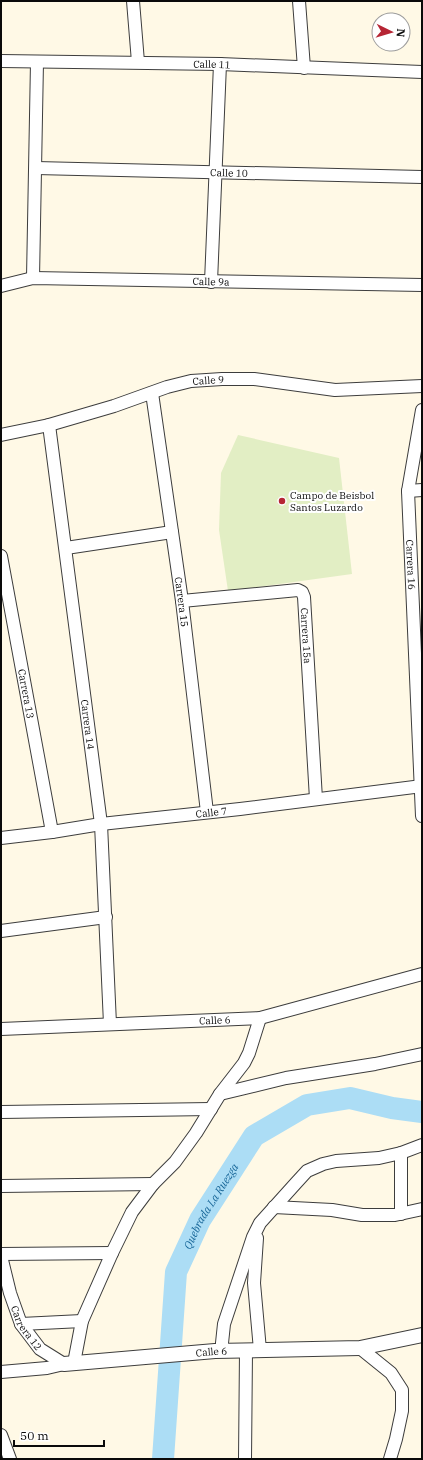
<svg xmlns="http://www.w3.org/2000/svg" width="423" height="1460" font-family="'IBM Plex Serif',serif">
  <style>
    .pitch { fill: #e2eec4 }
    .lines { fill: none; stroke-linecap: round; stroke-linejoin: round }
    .river { stroke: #acddf5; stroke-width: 22 }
    .minor-casing { stroke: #3d3d3d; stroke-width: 14 }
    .tertiary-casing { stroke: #3d3d3d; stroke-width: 16 }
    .minor { stroke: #fff; stroke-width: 12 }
    .tertiary { stroke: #fff; stroke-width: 14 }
    .poi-dot { fill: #b62534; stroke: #fff; stroke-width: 1.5 }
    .labels { text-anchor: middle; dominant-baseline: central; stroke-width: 4; stroke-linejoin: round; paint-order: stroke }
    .street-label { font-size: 10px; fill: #0a0a0a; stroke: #fff }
    .poi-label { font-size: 10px; fill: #0a0a0a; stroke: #fff; text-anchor: start }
    .water-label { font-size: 11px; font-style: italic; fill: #176698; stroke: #fff }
  </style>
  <rect width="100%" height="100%" fill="#fff9e6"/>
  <path class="pitch" d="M238,435L339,458L352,574L228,591L219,530L221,473Z"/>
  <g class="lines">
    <path class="river" id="s1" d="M163,1459L176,1272L200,1220L254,1136L307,1105L350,1098L392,1108L422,1112"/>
    <defs>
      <g id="minor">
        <path d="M133,1L138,62"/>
        <path d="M299,1L304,68"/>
        <path id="s2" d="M1,61L220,64L422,72"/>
        <path id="s3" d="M36,168L422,177"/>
        <path d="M33,278L37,62"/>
        <path d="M211,282L220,64"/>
        <path id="s4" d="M1,286L33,278L422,285"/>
        <path id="s5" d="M152,393L182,601L207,812"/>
        <path id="s6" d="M422,410L408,491L422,816"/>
        <path id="s7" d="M49,425L101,824L110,1024"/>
        <path id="s8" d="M1,435L49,425L114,406L167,387L191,381L222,379H254L335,390L422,386"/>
        <path d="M408,491L422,490"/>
        <path d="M66,548L172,532"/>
        <path id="s9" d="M1,556L52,832"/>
        <path id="s10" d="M182,601L298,590L302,592L304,597L316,799"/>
        <path id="s11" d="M1,838L52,832L101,824L240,809L422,786"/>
        <path d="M1,931L106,917"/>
        <path id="s12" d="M1,1029L260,1018L422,974"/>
        <path d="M220,1094L286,1078L375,1064L422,1054"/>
        <path d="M1,1112L211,1109"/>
        <path d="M401,1153V1214"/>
        <path d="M1,1186L153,1184"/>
        <path d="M274,1207L332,1210L362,1215H395L422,1209"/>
        <path d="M257,1238L254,1283L260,1350"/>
        <path d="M1,1254L112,1253"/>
        <path id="s13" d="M1,1256L10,1293L21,1324L40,1349L64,1364"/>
        <path d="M21,1324L82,1321"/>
        <path d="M360,1348L391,1373L402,1390V1411L396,1439L390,1459"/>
        <path d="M223,1351L222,1343L224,1324L253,1237L260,1223L296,1183L307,1171L323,1164L336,1161L379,1158L401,1153L422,1145"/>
        <path d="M74,1363L82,1321L112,1253L132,1212L153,1184L175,1162L196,1133L220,1094L244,1063L249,1053L260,1018"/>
        <path d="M1,1372L47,1368L64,1364"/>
        <path d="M1,1435L10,1459"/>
        <path d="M245,1459L246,1351"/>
      </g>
      <g id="tertiary">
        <path id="s14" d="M64,1364L215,1351L360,1348L422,1335"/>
      </g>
    </defs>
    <use href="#minor" class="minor-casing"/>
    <use href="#tertiary" class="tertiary-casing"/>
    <use href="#minor" class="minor"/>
    <use href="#tertiary" class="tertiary"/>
  </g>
  <circle class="poi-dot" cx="282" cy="501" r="4"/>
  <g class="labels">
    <g class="street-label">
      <text stroke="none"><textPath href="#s2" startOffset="211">Calle 11</textPath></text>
      <text stroke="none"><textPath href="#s3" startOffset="193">Calle 10</textPath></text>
      <text stroke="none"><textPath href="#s4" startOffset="211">Calle 9a</textPath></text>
      <text stroke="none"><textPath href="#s8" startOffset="215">Calle 9</textPath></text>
      <text stroke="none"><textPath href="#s6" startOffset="156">Carrera 16</textPath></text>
      <text stroke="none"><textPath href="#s5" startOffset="211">Carrera 15</textPath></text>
      <text stroke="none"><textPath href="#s10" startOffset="165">Carrera 15a</textPath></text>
      <text stroke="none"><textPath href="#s9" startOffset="140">Carrera 13</textPath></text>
      <text stroke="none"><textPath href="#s7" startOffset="302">Carrera 14</textPath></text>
      <text stroke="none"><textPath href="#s11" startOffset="212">Calle 7</textPath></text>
      <text stroke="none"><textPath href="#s12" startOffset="214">Calle 6</textPath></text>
      <text stroke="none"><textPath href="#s13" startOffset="77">Carrera 12</textPath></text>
      <text stroke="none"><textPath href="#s14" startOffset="148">Calle 6</textPath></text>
    </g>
    <g class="poi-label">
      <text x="290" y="495">Campo de Beisbol<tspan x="290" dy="12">Santos Luzardo</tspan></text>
    </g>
    <g class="water-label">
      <text stroke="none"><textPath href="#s1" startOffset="262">Quebrada La Ruezga</textPath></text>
    </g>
  </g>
  <rect width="423" height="1460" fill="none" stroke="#0a0a0a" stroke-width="4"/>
  <g transform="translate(391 32) rotate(95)"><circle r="19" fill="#ffffff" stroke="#9d9d9d"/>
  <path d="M0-3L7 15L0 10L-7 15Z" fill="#b62534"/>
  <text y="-6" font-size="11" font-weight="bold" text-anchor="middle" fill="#0a0a0a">N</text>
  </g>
  <path d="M14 1440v6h90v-6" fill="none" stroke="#0a0a0a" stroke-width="2"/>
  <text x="20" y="1440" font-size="12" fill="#0a0a0a" stroke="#ffffff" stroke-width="3" paint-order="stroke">50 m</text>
</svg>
